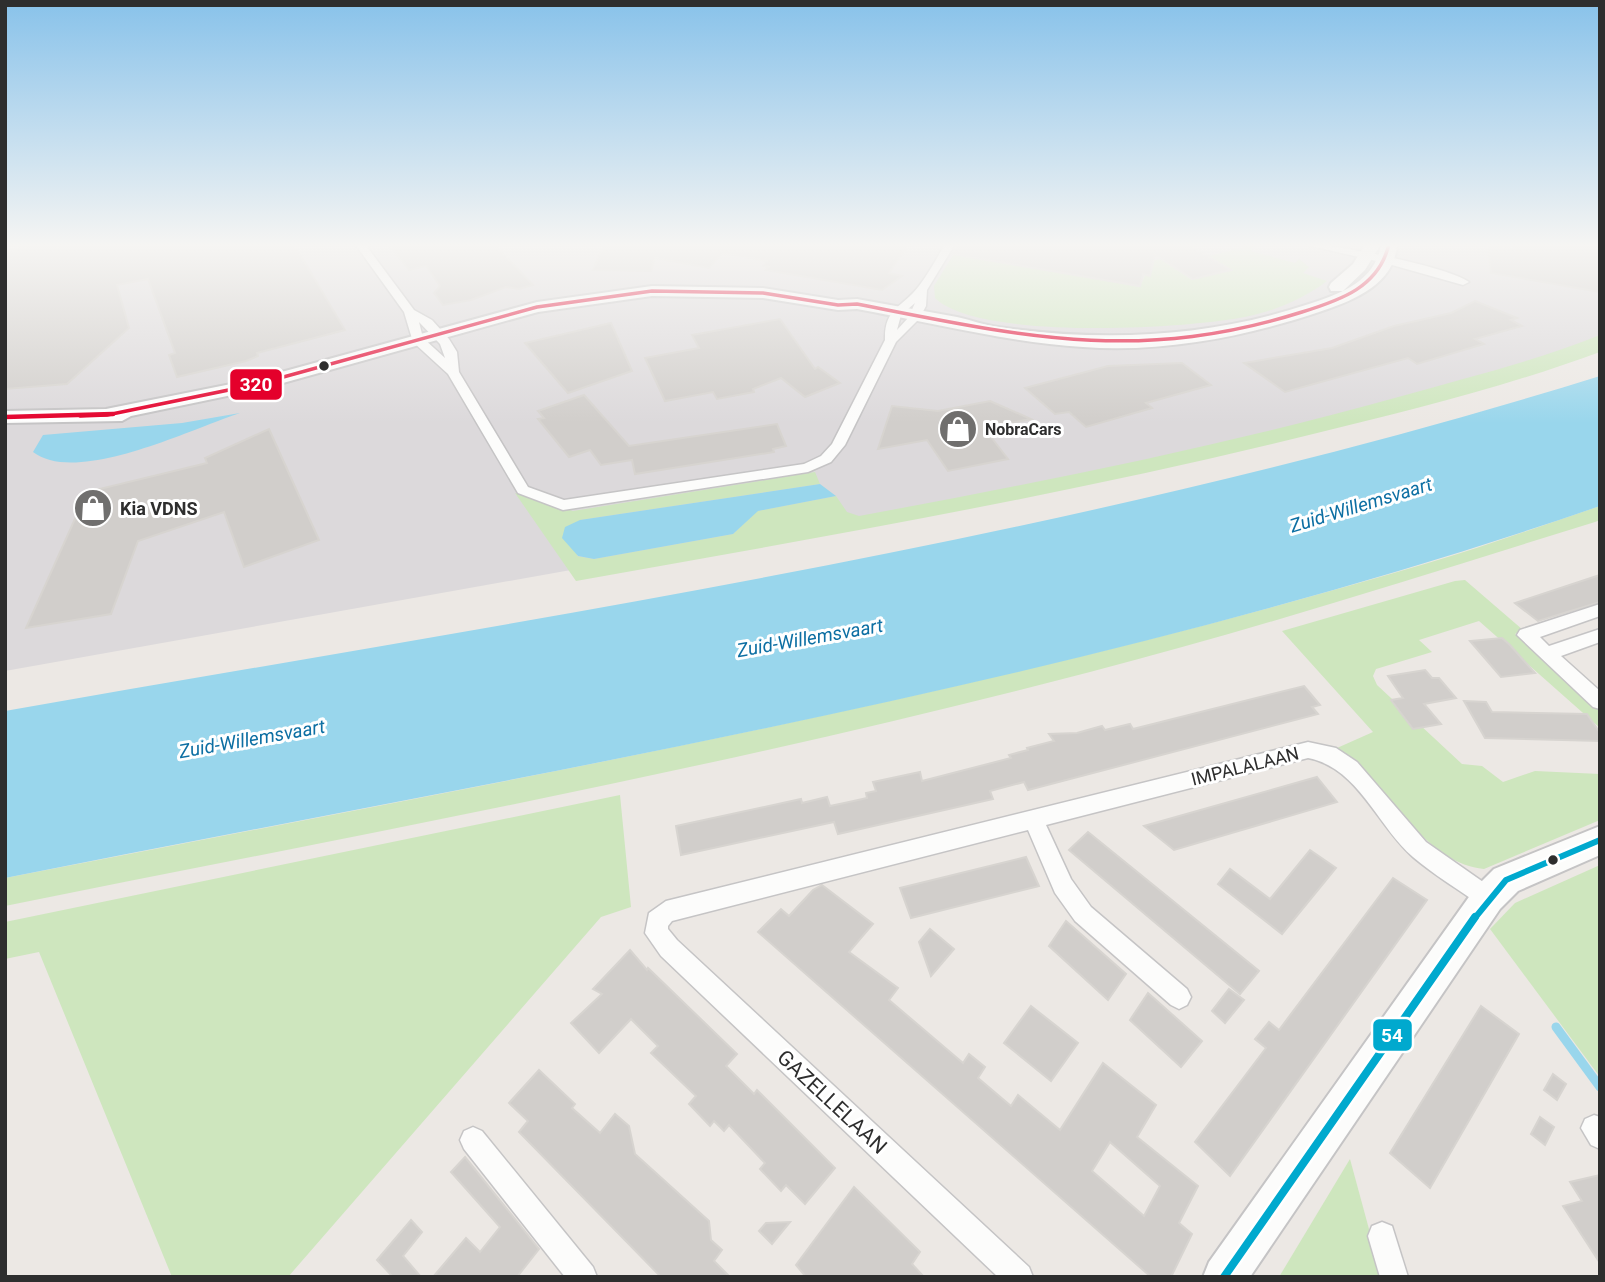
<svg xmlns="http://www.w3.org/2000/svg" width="1605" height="1282" font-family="Roboto,sans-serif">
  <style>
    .industrial { fill: #dcd9db }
    .green { fill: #cee6be }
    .water { fill: #99d6ec }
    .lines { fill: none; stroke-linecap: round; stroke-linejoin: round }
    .stream { stroke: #99d6ec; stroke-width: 9 }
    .building { fill: #d1cecb; stroke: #d7d4d0; stroke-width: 2; fill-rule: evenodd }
    .street-casing { stroke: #c5c4c5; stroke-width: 3 }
    .secondary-casing { stroke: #c5c4c5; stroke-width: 4 }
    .street { fill: #fcfcfb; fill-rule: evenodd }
    .secondary { fill: #fcfcfb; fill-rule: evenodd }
    .bus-1-far1-casing { stroke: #fff; stroke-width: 7 }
    .bus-1-casing { stroke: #fff; stroke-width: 9 }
    .bus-2-far1-casing { stroke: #fff; stroke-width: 11 }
    .bus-2-casing { stroke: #fff; stroke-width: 13 }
    .bus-1-far1 { stroke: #e4002b; stroke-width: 3.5 }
    .bus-1 { stroke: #e4002b; stroke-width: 4.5 }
    .bus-2-far1 { stroke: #00a9ce; stroke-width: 6 }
    .bus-2 { stroke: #00a9ce; stroke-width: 8 }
    .bus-dot { fill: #2e2e2e; stroke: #fff; stroke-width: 2.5 }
    .labels { text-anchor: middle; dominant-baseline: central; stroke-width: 6; stroke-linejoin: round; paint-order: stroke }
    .far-poi-label { font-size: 16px; font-weight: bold; fill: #2e2e2e; stroke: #fff; text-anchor: start }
    .poi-label { font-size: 18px; font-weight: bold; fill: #2e2e2e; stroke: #fff; text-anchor: start }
    .street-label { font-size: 18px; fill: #2e2e2e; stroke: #fff }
    .water-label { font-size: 19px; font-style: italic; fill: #0d6fa3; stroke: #fff }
    .near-street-label { font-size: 21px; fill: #2e2e2e; stroke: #fff }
    .line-badge { stroke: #fff; stroke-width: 2.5 }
    .badge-label { font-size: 19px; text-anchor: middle; font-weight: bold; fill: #fff }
  </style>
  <rect width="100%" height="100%" fill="#ece8e4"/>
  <path class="industrial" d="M5,244H1600V336L1513,369L1102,475L5,671Z"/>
  <g class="green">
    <path d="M960,244H974L968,257L1140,287L1151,261L1160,259L1192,280L1231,270L1209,256L1250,246L1254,247L1251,251L1295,263L1299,259L1309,267L1303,273L1327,281C1302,300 1270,313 1239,318C1178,329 978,340 935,298L934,286Z"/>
    <path d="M1600,335V352C1505,387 1407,411 1309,435C1067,495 822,537 576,581L515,493L573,511L815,472L820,484L580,520L577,556L594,559L733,534L757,511L836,496L847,512L859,516C1042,482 1223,446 1402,396C1468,377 1536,361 1600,335Z"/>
    <path d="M1600,506V520L1595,522C1427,574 1260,628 1090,672C732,766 368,833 5,906V878C482,785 962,701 1428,563C1486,546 1543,525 1600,506Z"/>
    <path d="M1465,580L1523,630L1515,634L1600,708V728L1479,621L1419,640L1432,652L1376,669L1373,676L1377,685L1462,764L1482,766L1503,782L1535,771L1600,774V820L1484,869C1422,863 1386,781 1337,748L1373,732L1282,631L1455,581Z"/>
    <path d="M620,795L631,907L601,917L288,1277H172L39,952L5,959V922Z"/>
    <path d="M1600,865V1077L1490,929L1515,903Z"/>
    <path d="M1350,1159L1382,1277H1279Z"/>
  </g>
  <g class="water">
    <path d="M1600,376V506C1083,685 540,771 5,878V711C539,617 1081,538 1600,376Z"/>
    <path d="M240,413C193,428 77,486 33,452L43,435L182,423Z"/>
    <path d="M820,484L836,496L758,511L733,534L594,559L578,556L562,538L565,527L580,520Z"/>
  </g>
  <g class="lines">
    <path class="stream" d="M1556,1027L1600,1087"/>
  </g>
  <g class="building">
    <path d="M42,244H57L58,247L75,244H294L345,330L257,353L258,356L246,361L177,377L169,355L175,353L148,279L117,285L129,328L67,384L5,389V251Z"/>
    <path d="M388,244H494L533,285L519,289L506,287L471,300L443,305L434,293L440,286L426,266L409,270Z"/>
    <path d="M604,244H909L889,273L902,276L882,290L766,270L769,267L763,266L767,261L723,253L709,268L655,258L651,271L593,270Z"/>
    <path d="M958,244H1187L1231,270L1193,279L1155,255L1150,276L1143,274L1140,286L952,254Z"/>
    <path d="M1515,244H1600V292L1491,273L1488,245L1514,249Z"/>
    <path d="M1475,301L1517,318L1511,320L1522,326L1475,339L1484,344L1417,364L1408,358L1285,392L1244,363L1332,348L1394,326L1451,313Z"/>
    <path d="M780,319L815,369L818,367L840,383L805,397L781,378L753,389L754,392L717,399L713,392L665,401L645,358L699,348L692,335Z"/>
    <path d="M611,323L632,371L568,393L525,343Z"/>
    <path d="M1182,363L1211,385L1146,403L1152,408L1086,427L1069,412L1055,414L1025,388L1108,366Z"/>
    <path d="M584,395L629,446L777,424L786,446L773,449L774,452L635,474L632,460L601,465L590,450L569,457L538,419L544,418L538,411Z"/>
    <path d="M990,401L1031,419L984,428L1008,459L948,471L927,440L878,449L892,406L938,411Z"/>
    <path d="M269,429L319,540L244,567L224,512L138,541L111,614L26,628L87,492L207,463L205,458Z"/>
    <path d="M1600,575V602L1538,621L1515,603Z"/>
    <path d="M1502,638L1510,645L1535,673L1501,677L1470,641Z"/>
    <path d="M1425,670L1432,678H1439L1456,698L1424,704L1441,724L1413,729L1391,700L1403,698L1388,676Z"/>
    <path d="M1304,686L1320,705L1312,707L1318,714L1028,790L1024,782L990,791L993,799L838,834L834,822L681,855L676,826L801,799L802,803L827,797L830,806L849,802L867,798L866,793L876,791L873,782L920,772L922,781L1011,758L1009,755L1028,750L1027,748L1054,741L1049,734L1077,733L1102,726L1105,730L1130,724L1133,729Z"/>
    <path d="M1464,701L1486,702L1492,712L1587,714L1600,733V741L1485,738Z"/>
    <path d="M1317,777L1337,802L1174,850L1144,826Z"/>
    <path d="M1088,832L1259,971L1240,994L1069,850Z"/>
    <path d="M1310,850L1336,868L1282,934L1218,884L1230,869L1270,899Z"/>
    <path d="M1026,857L1039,886L911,918L900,888Z"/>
    <path d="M1393,878L1427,900L1230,1176L1195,1142L1266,1048L1255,1039L1269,1022L1279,1030Z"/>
    <path d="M822,885L873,924L849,952L898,988L889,1000L963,1063L969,1054L985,1067L978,1078L1011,1106L1018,1095L1060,1130L1103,1063L1156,1105L1137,1137L1198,1186L1179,1223L1192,1234L1171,1277H1151L758,932L781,909L789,916L813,890ZM1110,1142L1160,1186L1144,1216L1092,1171Z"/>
    <path d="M1066,921L1126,974L1108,1000L1049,946Z"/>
    <path d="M930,929L954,949L931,976L919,942Z"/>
    <path d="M630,950L647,970L648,968L737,1054L726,1066L754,1094L757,1090L835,1168L805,1204L786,1185L781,1191L760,1169L765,1163L729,1125L724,1131L714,1121L710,1126L689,1104L696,1096L651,1053L658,1046L631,1019L599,1053L571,1023L602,994L593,989Z"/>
    <path d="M1229,989L1244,1000L1225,1023L1212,1011Z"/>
    <path d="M1148,993L1202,1041L1181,1067L1130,1020Z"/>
    <path d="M1031,1006L1078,1043L1051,1081L1004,1043Z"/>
    <path d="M1481,1006L1519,1034L1430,1188L1390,1153Z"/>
    <path d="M539,1070L575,1104L572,1108L600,1133L615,1114L629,1126L635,1154L709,1221L711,1240L722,1250L714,1261L730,1277H661L519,1132L528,1121L509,1103Z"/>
    <path d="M1553,1074L1566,1084L1557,1100L1544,1090Z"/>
    <path d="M1540,1117L1554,1127L1545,1145L1531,1134Z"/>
    <path d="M465,1157L539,1249L517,1277H433L466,1238L480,1252L500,1227L451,1172Z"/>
    <path d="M1600,1175V1263L1563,1206L1582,1201L1570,1182Z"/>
    <path d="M854,1187L920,1252L912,1264L924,1277H806L796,1265Z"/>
    <path d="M411,1220L422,1232L403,1256L421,1277H393L377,1260Z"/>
    <path d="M790,1222L772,1244L759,1231L766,1223Z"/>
  </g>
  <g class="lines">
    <defs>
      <g id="street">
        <path d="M355,244H365L414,310L432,320L449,339L457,352L459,372L528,487L564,500L804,464L821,456L832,444L885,340C884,308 902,308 919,286C929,273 937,258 945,244H955L927,290L926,306L919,319L896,342L845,445L831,462L808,472L563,510L518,493L448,374L413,342L404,312ZM915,303L908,318L897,330L901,315ZM419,322L440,344L445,358L423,338Z"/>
        <path d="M1302,244C1328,242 1449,267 1469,282L1463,285L1385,263Z"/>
        <path d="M1600,604V616L1540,637L1549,646L1600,629V642L1561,656L1600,691V709L1593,707L1517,635L1520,630Z"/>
        <path d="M1308,742L1336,748L1357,762L1426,842L1496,891L1499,898L1496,905L1488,908L1480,905C1458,889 1434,875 1413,857C1377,826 1359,768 1308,758L1046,825L1071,879L1091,907L1187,989L1191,997L1187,1005L1179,1009L1171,1005L1075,921L1055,893L1028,830L672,921L668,926V929L677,940L1029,1267L1033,1277H998L661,956L645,933L649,913L666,901Z"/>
        <path d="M1594,1115L1600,1117V1149L1591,1145L1581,1128L1585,1119Z"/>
        <path d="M473,1127L482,1131L593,1267L597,1277H565L464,1149L460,1140L464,1131Z"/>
        <path d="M1382,1222L1392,1226L1408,1277H1380L1368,1236L1372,1226Z"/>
      </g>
      <g id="secondary">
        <path d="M1365,244H1381L1365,270L1343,291H1331L1329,287L1331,283L1353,264Z"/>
        <path d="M1381,244H1397C1395,285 1352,301 1319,312C1245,337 1161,353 1083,347C1007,342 932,323 857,309L838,310L763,298L652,296L538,312L265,388L131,416L122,421L5,423V411L106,409L256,379L537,302L652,286L763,288L838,300L857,299C890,305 924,311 957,317C971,320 984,325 998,327C1103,342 1207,338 1309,304C1340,294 1376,281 1381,244Z"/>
        <path d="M1600,826V855L1518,891L1500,909L1250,1277H1203L1209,1262L1476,887L1494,869Z"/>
      </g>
    </defs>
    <use href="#street" class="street-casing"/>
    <use href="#secondary" class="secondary-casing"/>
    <use href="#street" class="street"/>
    <use href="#secondary" class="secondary"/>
    <defs>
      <path id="bus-1-far1" d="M80,416L107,415L258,384L537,307L652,291L763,293L838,305L857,304C1021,336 1137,364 1302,312C1341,300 1379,287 1389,244"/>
      <path id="bus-1" d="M5,417L113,414"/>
      <path id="bus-2-far1" d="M1474,919L1506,880L1600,840"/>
      <path id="bus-2" d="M1224,1277L1475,917"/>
    </defs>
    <use href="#bus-1-far1" class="bus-1-far1-casing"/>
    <use href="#bus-1" class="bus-1-casing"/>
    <use href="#bus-2-far1" class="bus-2-far1-casing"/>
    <use href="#bus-2" class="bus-2-casing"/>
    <use href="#bus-1-far1" class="bus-1-far1"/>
    <use href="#bus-1" class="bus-1"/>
    <use href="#bus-2-far1" class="bus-2-far1"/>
    <use href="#bus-2" class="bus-2"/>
  </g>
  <linearGradient id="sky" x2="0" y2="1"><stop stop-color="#88c2ea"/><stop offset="0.58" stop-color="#f6f5f3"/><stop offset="1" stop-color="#f6f5f3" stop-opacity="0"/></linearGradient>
  <rect width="1605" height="423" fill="url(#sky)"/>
  <defs>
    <symbol id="shop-disc" viewBox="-11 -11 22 22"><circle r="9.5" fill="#706f6e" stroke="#fff"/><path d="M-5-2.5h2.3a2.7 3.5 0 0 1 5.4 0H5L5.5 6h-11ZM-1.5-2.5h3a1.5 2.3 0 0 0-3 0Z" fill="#fff"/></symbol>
  </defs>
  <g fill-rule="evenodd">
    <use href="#shop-disc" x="936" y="407" width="44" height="44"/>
    <use href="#shop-disc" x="71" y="486" width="44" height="44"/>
  </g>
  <g class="bus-dot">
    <circle cx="324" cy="366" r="6"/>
    <circle cx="1553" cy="860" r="6"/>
  </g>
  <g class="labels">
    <g class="far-poi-label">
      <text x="985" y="429">NobraCars</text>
    </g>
    <g class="poi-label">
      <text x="120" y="508">Kia VDNS</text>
    </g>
    <g class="street-label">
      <text transform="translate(1245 766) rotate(-14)">IMPALALAAN</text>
    </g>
    <g class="water-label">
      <text transform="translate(1361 505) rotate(-17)">Zuid-Willemsvaart</text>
      <text transform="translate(810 638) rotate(-10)">Zuid-Willemsvaart</text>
      <text transform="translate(252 739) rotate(-10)">Zuid-Willemsvaart</text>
    </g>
    <g class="near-street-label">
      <text transform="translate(832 1102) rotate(43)">GAZELLELAAN</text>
    </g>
  </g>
  <g class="line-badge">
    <rect x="229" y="368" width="54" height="33" rx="7" fill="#e4002b"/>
    <rect x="1372" y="1018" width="41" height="34" rx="7" fill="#00a9ce"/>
  </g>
  <g class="badge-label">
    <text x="256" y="391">320</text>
    <text x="1392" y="1042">54</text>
  </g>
  <rect width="1605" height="1282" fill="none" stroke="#2e2e2e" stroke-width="14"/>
</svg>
